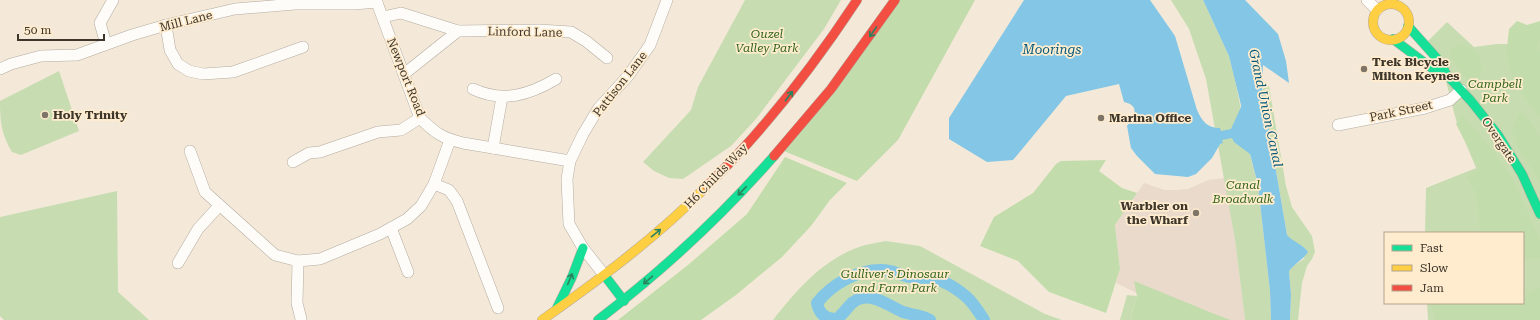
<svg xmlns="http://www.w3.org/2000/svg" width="1540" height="320" font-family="'Roboto Serif',serif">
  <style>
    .commercial { fill: #eadacc }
    .green { fill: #c7ddb1 }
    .forest { fill: #c3dcab }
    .water { fill: #83c6e6 }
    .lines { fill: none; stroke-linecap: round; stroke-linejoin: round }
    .canal { stroke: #83c6e6; stroke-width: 12 }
    .street-casing { stroke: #b4ab9f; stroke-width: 12 }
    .fast-casing { stroke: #b4ab9f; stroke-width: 10 }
    .slow-casing { stroke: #b4ab9f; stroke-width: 10 }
    .jam-casing { stroke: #b4ab9f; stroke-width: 10 }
    .street { stroke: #fdfcf9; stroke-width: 11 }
    .fast { stroke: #16e098; stroke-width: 9 }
    .slow { stroke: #ffcf43; stroke-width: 9 }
    .jam { stroke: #f24e42; stroke-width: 9 }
    .oneway { stroke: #2c825c }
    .poi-dot { fill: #7e7568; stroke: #ffecce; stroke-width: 1.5 }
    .labels { text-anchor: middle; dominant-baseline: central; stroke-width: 3.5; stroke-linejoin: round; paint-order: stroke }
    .street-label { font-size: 12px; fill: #3e362b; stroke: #ffecce }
    .park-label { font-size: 12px; font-style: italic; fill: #326519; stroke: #ffecce }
    .poi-label { font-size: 12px; font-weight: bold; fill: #3e362b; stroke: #ffecce; text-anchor: start }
    .water-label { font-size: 13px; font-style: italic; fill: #04597b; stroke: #ffecce }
  </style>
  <rect width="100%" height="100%" fill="#f4e9d9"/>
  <path class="commercial" d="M1225,178L1235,240L1245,320H1197L1165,307L1116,283L1120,269L1115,225L1144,183L1165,190H1177L1188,189L1208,180Z"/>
  <g class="green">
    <path d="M745,0H841L824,29L756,119L731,146L683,179L669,178L654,171L643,162L691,110L698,87Z"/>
    <path d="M1171,0H1203L1229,56L1235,80L1251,159L1258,185L1270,291L1271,320H1245L1235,240L1206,79L1189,29Z"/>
    <path d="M1447,22L1474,47L1497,44H1522L1540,31V320H1428L1427,303H1523V233H1425L1426,188L1476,168L1456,120L1446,81L1425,44Z"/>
    <path d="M59,71L79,131L21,155L12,152C1,134 0,121 0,101Z"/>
    <path d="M1269,86L1286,186L1292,207L1312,236L1315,252L1312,259L1307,266L1302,283L1298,320H1290L1291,295L1289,271L1293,266L1304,259L1305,248L1291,240L1287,235L1262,89Z"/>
    <path d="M117,191L118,292L149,320H4L0,316V217Z"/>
    <path d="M886,241L920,246L1045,314L1062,320H773C796,291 822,260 859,247C867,244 877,243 886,241Z"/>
    <path d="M1127,295L1137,296L1131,316L1133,320H1120Z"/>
  </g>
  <g class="forest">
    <path d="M895,0H975L898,140L857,181L779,149Z"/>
    <path d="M1517,21L1527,25L1540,21V39L1537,48L1540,50V117C1527,101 1513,84 1508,63C1506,52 1508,40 1509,29Z"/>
    <path d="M1458,44C1479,50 1483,55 1481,76L1471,82C1461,73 1453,65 1450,51Z"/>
    <path d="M1519,113H1523L1528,118L1540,137V184L1534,172L1519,150L1512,130Z"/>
    <path d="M1462,114L1497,156L1513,179L1540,240V259L1523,258V233H1480C1478,211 1480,195 1466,176L1479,169L1456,124Z"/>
    <path d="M785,157L847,183L830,200L811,226L782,257L736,295L701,320H618L688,265L747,214Z"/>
    <path d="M1106,160L1099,171L1122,188L1137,193L1115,225L1120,269L1106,313L1049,292L1018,261L980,246L994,217L1033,193L1056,164L1061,161Z"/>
    <path d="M1134,281L1217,315L1231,320H1133L1131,316L1137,296Z"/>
    <path d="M1540,287V320H1436L1431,303H1523V296Z"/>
  </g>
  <path class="water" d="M1024,0H1150L1175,36L1197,110C1202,121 1207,128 1220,128L1221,131L1231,129L1241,107V105L1229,56L1203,0H1245L1278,34L1286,61L1289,83L1263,65L1262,89L1287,235C1293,242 1303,244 1308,252C1303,260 1295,263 1289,271L1291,295L1290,320H1271L1270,291L1258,185L1250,154L1234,142L1232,138L1222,140L1223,143L1220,144L1212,158L1196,174L1188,177L1155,174L1137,156L1131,148L1127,126C1134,116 1141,106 1124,102L1119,84L1066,96L1013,160L987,162L949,139V118Z"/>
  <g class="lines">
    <path class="canal" d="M930,320C922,315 912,315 903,312C887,305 869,289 852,303C847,308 843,314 837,319C826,320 819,314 817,303C832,284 858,269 883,270C891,270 898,274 906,276C915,279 925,277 934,278C938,279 943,282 948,284C967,295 972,301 984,320"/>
    <defs>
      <g id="street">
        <path d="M376,0L420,118C435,133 442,138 463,143L570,161"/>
        <path d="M1367,0L1377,10"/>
        <path d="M383,17L401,13L458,31L539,30L571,32L586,41L607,58"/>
        <path d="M166,25L170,50L178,64L189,71L203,74L233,72L303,47"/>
        <path d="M106,44L100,23L113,0"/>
        <path d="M0,69L11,64L41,56L77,55L132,35L166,25L235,9L295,4H354L377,2"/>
        <path d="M404,74L458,31"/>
        <path d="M473,89C503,103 529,95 556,79"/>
        <path d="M1338,125L1425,108L1450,100L1461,90"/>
        <path d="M493,148L502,97"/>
        <path d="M190,151L205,192L275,255L298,261L320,259L380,234L407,219L421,206L434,184L450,140"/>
        <path d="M293,162L309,153L320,152L378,132L401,130L420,118"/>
        <path d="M434,184L449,190L457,201L498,308"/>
        <path d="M391,228L408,272"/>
        <path d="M298,261L297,303L301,319"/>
        <path d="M178,263L198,229L219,206"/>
        <path d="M605,276L583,248L569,224L567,179L570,161L583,134L598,109L628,76L650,45L667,0"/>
      </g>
      <g id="fast">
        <path d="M1408,26L1441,63L1446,74L1471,101L1498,135L1522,174L1540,214"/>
        <path d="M1393,39L1433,69L1446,74"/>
        <path d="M605,276L624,301"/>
        <path d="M557,308L572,277L583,248"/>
        <path d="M598,320C662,271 721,217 774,156"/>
      </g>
      <g id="slow">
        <circle cx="1391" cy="22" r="18"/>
        <path d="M542,320C600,279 657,237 707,186"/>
      </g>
      <g id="jam">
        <path d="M774,156L831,89L895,0"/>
        <path d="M707,186C764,130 813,67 857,0"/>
      </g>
    </defs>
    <use href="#street" class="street-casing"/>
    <use href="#fast" class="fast-casing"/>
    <use href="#slow" class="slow-casing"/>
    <use href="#jam" class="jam-casing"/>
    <use href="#street" class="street"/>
    <use href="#fast" class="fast"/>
    <use href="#slow" class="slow"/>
    <use href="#jam" class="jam"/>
  </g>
  <defs><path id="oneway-shaft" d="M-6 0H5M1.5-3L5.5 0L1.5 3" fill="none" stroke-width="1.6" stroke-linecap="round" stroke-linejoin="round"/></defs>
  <g class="oneway">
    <use href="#oneway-shaft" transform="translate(873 32) rotate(124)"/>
    <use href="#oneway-shaft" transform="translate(789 96) rotate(-53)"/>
    <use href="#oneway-shaft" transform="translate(742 191) rotate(134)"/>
    <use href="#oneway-shaft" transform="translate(656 233) rotate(-39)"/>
    <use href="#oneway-shaft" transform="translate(570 279) rotate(-67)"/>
    <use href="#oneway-shaft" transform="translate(648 280) rotate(139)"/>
  </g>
  <g class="poi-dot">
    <circle cx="1364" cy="69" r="4"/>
    <circle cx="45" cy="115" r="4"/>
    <circle cx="1101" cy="118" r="4"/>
    <circle cx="1196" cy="213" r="4"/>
  </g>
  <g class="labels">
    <g class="street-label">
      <text transform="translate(186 21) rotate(-14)">Mill Lane</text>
      <text transform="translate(525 32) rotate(1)">Linford Lane</text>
      <text transform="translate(406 77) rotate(68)">Newport Road</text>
      <text transform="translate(620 84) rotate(-52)">Pattison Lane</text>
      <text transform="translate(1401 111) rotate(-12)">Park Street</text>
      <text transform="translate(1499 140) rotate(56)">Overgate</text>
      <text transform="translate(716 176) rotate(-46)">H6 Childs Way</text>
    </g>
    <g class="park-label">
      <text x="767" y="34">Ouzel<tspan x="767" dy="14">Valley Park</tspan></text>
      <text x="1495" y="84">Campbell<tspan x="1495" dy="14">Park</tspan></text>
      <text x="1243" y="185">Canal<tspan x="1243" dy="14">Broadwalk</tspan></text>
      <text x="895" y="274">Gulliver's Dinosaur<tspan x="895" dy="14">and Farm Park</tspan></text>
    </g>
    <g class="poi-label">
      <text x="1372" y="62">Trek Bicycle<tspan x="1372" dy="14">Milton Keynes</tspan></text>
      <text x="53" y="115">Holy Trinity</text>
      <text x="1109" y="118">Marina Office</text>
      <text x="1188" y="206" text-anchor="end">Warbler on<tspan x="1188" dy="14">the Wharf</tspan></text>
    </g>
    <g class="water-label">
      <text x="1052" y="49">Moorings</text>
      <text transform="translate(1266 108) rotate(78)">Grand Union Canal</text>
    </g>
  </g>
  <rect x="1384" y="232" width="140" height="72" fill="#ffecce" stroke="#b2a38d"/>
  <rect x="1392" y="245" width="20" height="6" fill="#16e098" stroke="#b2a38d"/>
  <text x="1420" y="252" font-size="12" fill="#3e362b">Fast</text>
  <rect x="1392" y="265" width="20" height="6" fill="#ffcf43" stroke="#b2a38d"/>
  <text x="1420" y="272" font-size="12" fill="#3e362b">Slow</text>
  <rect x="1392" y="285" width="20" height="6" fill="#f24e42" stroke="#b2a38d"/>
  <text x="1420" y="292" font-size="12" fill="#3e362b">Jam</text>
  <path d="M18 34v6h86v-6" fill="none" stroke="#3e362b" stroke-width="2"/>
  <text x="24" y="34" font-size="12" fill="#3e362b" stroke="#ffecce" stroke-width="3" paint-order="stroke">50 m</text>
</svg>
